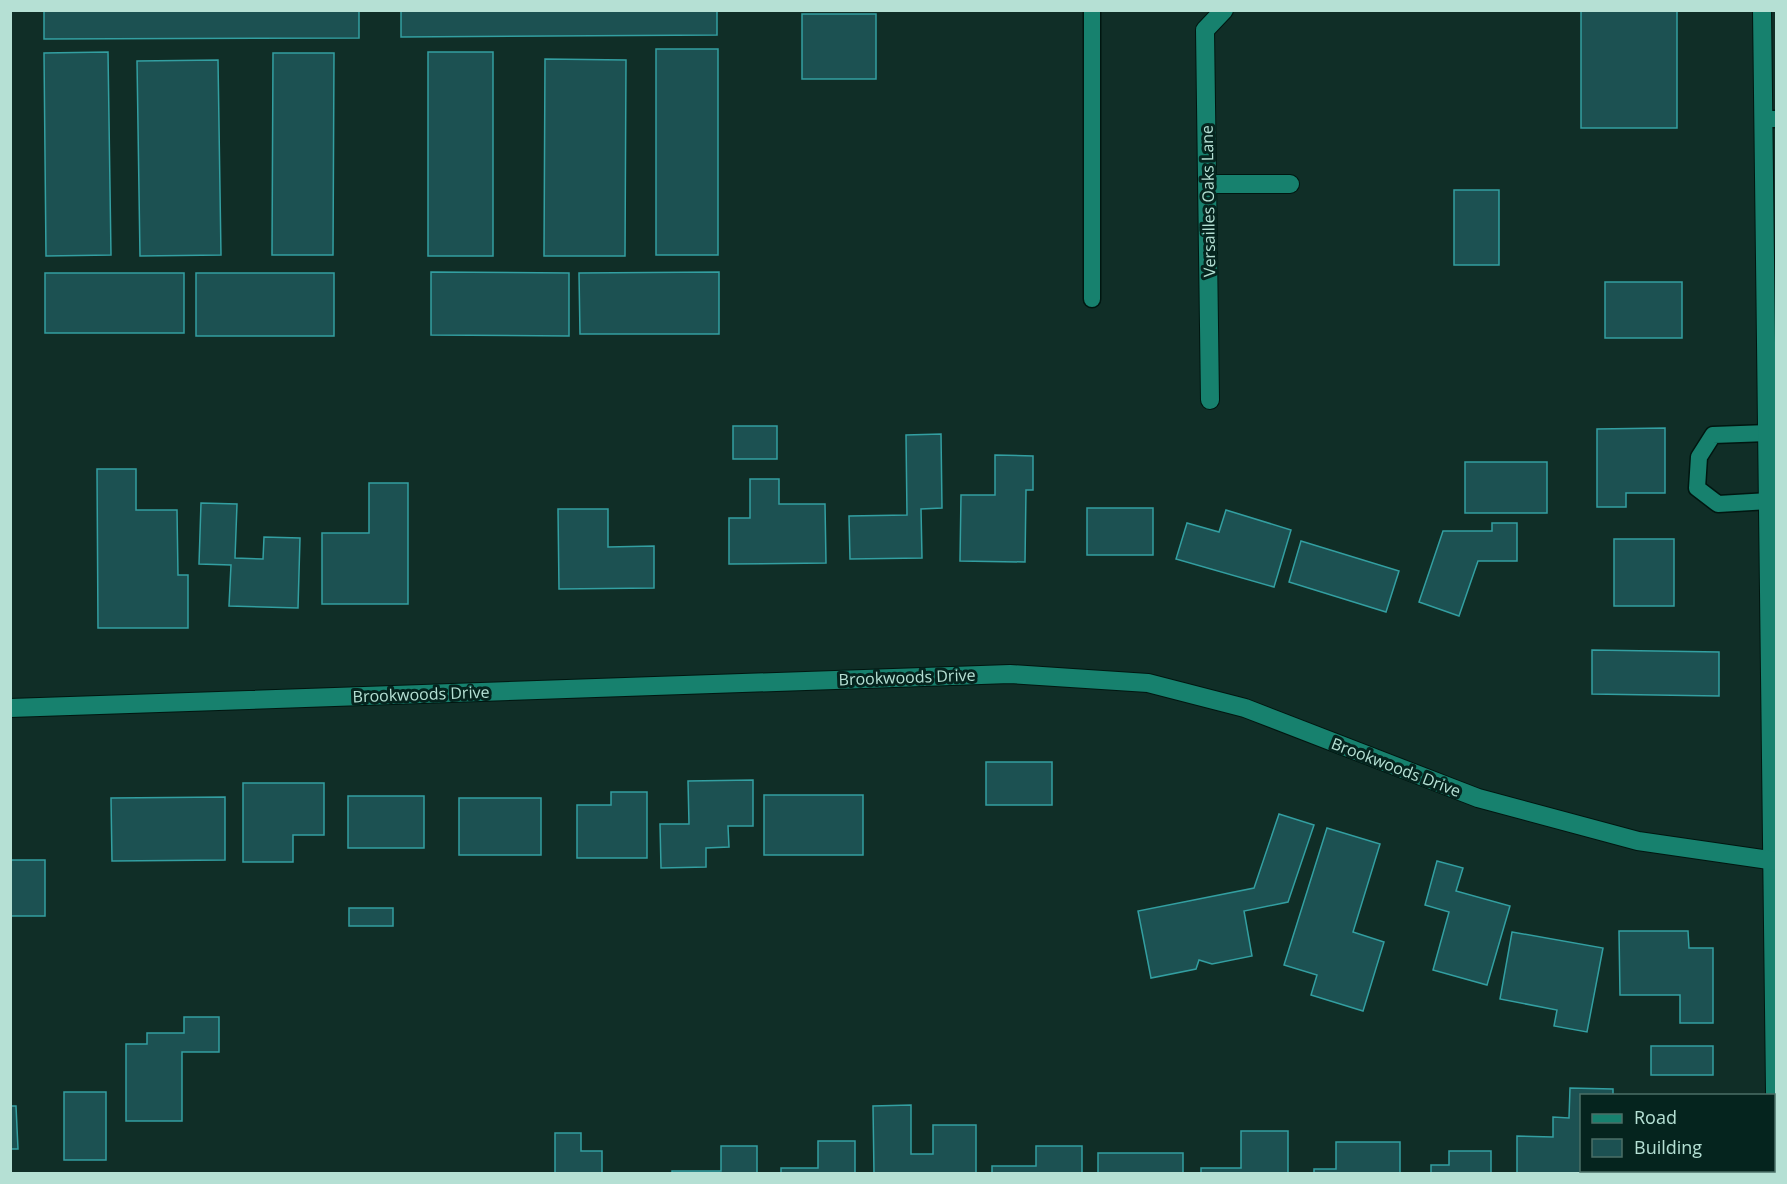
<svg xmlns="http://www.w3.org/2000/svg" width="1787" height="1184" font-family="'Open Sans',sans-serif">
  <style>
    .building { fill: #1c5152; stroke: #339fa1; stroke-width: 1.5 }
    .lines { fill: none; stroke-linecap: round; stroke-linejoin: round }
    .lane-casing { stroke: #001610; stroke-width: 19 }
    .street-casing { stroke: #001610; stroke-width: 20 }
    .lane { stroke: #17816e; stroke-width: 16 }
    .street { stroke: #17816e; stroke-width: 18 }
    .labels { text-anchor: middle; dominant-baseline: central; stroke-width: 6; stroke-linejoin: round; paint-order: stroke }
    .street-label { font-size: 16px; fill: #b5e0d4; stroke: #05241e }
  </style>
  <rect width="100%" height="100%" fill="#102e27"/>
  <g class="building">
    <path d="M44,10H359V38L44,39Z"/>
    <path d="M401,10H717V35L401,37Z"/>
    <rect x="1581" y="10" width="96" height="118"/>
    <rect x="802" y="14" width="74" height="65"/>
    <rect x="656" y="49" width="62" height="206"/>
    <path d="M108,52L111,255L46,256L44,53Z"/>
    <rect x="428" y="52" width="65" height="204"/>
    <path d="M273,53H334L333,255H272Z"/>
    <path d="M545,59L626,60L625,256H544Z"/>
    <path d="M218,60L221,255L140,256L137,61Z"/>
    <rect x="1454" y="190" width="45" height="75"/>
    <path d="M431,272L569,273V336L431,335Z"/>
    <path d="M719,272V334H580L579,273Z"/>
    <rect x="45" y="273" width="139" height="60"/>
    <rect x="196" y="273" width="138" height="63"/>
    <rect x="1605" y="282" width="77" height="56"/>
    <rect x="733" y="426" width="44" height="33"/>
    <path d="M1665,428V493H1626V507H1597V429Z"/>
    <path d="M941,434L942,508L921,509L922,558L850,559L849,516L907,515L906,435Z"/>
    <path d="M995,455L1033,456V490H1026L1025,562L960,561L961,495H995Z"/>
    <rect x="1465" y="462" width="82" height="51"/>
    <path d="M97,469H136V510H177L178,575H188V628H98Z"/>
    <path d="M750,479H779V504H825L826,563L729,564V518H750Z"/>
    <path d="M369,483H408V604H322V533H369Z"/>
    <path d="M201,503L237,504L235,558L263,559L264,537L300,538L298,608L229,606L231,565L199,564Z"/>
    <rect x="1087" y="508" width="66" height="47"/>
    <path d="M558,509H608V547L654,546V588L559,589Z"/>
    <path d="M1226,510L1291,530L1274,587L1176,559L1187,523L1219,532Z"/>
    <path d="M1492,523H1517V561H1478L1459,616L1419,602L1443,531H1492Z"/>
    <rect x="1614" y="539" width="60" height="67"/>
    <path d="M1301,541L1399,571L1386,612L1289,582Z"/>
    <path d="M1592,650L1719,652V696L1592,694Z"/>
    <rect x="986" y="762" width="66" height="43"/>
    <path d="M753,780V826H728L729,847L706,848V867L661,868L660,824H689L688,781Z"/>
    <path d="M243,783H324V835H293V862H243Z"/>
    <path d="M611,792H647V858H577V805H611Z"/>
    <rect x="764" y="795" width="99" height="60"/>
    <rect x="348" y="796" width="76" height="52"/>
    <path d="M225,797V860L112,861L111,798Z"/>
    <rect x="459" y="798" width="82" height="57"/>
    <path d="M1279,814L1314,825L1288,902L1244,911L1252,956L1212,964L1199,960L1196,969L1151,978L1138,911L1254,888Z"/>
    <path d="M1327,828L1380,844L1353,932L1384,942L1363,1011L1311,995L1317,975L1284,965Z"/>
    <rect x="10" y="860" width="35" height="56"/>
    <path d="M1437,861L1463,868L1456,891L1510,906L1487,985L1433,970L1449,912L1425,905Z"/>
    <rect x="349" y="908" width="44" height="18"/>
    <path d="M1619,931H1688L1689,948H1713V1023H1680V995H1620Z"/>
    <path d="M1512,932L1603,948L1587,1032L1554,1026L1557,1010L1500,999Z"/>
    <path d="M184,1017H219V1052H182V1121H126V1044H147V1033H184Z"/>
    <rect x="1651" y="1046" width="62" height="29"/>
    <path d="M1570,1088L1613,1089V1096H1582V1170H1596V1174H1517V1136L1553,1137V1117L1569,1118Z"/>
    <rect x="64" y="1092" width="42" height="68"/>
    <path d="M911,1105V1154H933V1125H976V1174H874L873,1106Z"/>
    <path d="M10,1106H16L18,1149H10Z"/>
    <path d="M1241,1131H1288V1174H1201V1168H1241Z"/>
    <path d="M555,1133H581V1151H602V1173L655,1174H555Z"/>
    <path d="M818,1141H855V1174H781V1168H818Z"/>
    <path d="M1336,1142H1400V1174H1314V1169H1336Z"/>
    <path d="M721,1146H757V1174H672V1171H721Z"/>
    <path d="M1036,1146H1082V1174H992V1166H1036Z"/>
    <path d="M1449,1151H1491V1174H1431V1165H1449Z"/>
    <rect x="1098" y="1153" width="85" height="21"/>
    <rect x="1636" y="1170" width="80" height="4"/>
  </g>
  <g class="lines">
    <defs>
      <g id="lane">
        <path d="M1764,119H1776"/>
        <path d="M1092,299V10"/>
        <path d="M1768,433L1713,435L1699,457L1697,488L1718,504L1769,501"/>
      </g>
      <g id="street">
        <path d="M1762,10L1776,1174"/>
        <path d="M1209,184H1290"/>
        <path d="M1210,400L1205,30L1224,10"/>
        <path d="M10,708L1010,674L1148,683L1245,708L1478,798L1638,841L1776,861"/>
      </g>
    </defs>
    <use href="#lane" class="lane-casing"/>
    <use href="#street" class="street-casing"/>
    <use href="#lane" class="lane"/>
    <use href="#street" class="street"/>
  </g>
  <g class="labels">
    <g class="street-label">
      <text transform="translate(1208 201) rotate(-91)">Versailles Oaks Lane</text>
      <text transform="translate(907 677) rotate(-2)">Brookwoods Drive</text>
      <text transform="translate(421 694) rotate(-2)">Brookwoods Drive</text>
      <text transform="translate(1396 767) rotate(21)">Brookwoods Drive</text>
    </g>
  </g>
  <rect width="1787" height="1184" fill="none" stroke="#b5e0d4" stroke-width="24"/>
  <rect x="1580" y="1094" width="195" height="78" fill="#05241e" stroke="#4b6f67" stroke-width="1.5"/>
  <rect x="1592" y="1114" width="30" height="9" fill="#17816e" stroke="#4b6f67" stroke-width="1.5"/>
  <text x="1634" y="1124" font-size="18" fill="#b5e0d4">Road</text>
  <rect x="1592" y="1139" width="30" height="18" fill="#1c5152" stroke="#4b6f67" stroke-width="1.5"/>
  <text x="1634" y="1154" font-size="18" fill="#b5e0d4">Building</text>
</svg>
